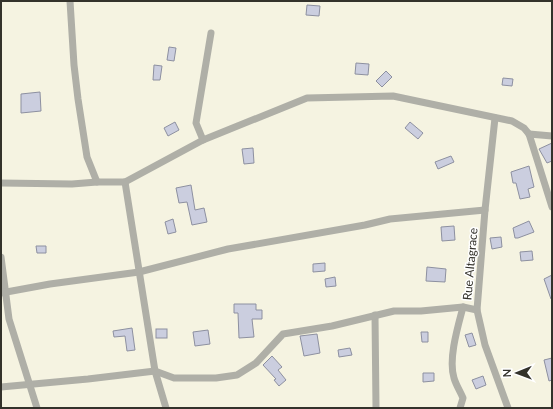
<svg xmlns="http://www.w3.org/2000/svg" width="553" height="409" font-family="Lato,sans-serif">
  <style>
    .building { fill: #cbcedf; stroke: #8d90a0 }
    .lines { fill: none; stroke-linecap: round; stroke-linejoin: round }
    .street { stroke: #afafa7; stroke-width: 7 }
    .labels { text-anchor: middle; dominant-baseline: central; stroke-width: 3; stroke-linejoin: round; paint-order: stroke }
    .street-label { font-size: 12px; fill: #33322b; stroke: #fff }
  </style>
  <rect width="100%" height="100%" fill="#f5f3e1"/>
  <g class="building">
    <path d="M307,5L320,6L319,16L306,15Z"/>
    <path d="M169,47L176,48L174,61L167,60Z"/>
    <path d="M356,63L369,64L368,75L355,74Z"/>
    <path d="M154,65L162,66L160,80H153Z"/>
    <path d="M386,71L392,77L382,87L376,81Z"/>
    <path d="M503,78L513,79L512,86L502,85Z"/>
    <path d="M40,92L41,111L21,113V94Z"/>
    <path d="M175,122L179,130L168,136L164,128Z"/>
    <path d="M410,122L423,133L418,139L405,128Z"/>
    <path d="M552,143V161L547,163L539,149Z"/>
    <path d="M253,148L254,163L244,164L242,149Z"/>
    <path d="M451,156L454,162L438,169L435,162Z"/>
    <path d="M529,166L534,187L528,189L530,197L520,199L516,183H513L511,172Z"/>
    <path d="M191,185L195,210L204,208L207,222L192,225L187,202L179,203L176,188Z"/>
    <path d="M173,219L176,232L168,234L165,222Z"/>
    <path d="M529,221L534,232L518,238H515L513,228Z"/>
    <path d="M454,226L455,240L442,241L441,227Z"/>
    <path d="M501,237L502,247L492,249L490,238Z"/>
    <path d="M36,246H46V253H37Z"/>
    <path d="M532,251L533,260L521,261L520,252Z"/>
    <path d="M325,263V271L313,272V264Z"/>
    <path d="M427,267L446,269L445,282L426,281Z"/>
    <path d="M552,275V299H551L544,279Z"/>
    <path d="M335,277L336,286L326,287L325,279Z"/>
    <path d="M234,304H256V310H262V319H252L254,337L239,338L238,313H234Z"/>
    <path d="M132,328L135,350L127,351L125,336L114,337L113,331Z"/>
    <rect x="156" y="329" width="11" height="9"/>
    <path d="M208,330L210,344L195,346L193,332Z"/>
    <path d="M421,332H428V342H422Z"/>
    <path d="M472,333L476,345L469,347L465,335Z"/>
    <path d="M317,334L320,353L304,356L300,336Z"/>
    <path d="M350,348L352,355L339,357L338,350Z"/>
    <path d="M272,356L282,367L278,370L286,380L279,386L274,380L276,379L263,365Z"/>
    <path d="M552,358V380L549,381L544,360Z"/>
    <path d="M423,373H434V381L423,382Z"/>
    <path d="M483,376L486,385L476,389L472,380Z"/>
  </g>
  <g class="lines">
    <g class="street">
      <path d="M70,1L74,65L78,99L87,157L97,182"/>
      <path d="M495,118L485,210L477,310L485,345L508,408"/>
      <path d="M529,134L552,136"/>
      <path d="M203,140L196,123L211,33"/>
      <path d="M125,182L155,371L166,408"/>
      <path d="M1,183L72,184L97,182H125L203,140L307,98L393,96L512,121L524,128L529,134L552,207"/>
      <path d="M1,257L9,319L37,408"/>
      <path d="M1,293L50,284L139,272L228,249L365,225L390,219L485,210"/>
      <path d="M375,315L376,408"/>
      <path d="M1,387L88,379L155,371L174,378H216L237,375L256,363L283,334L332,326L394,311H421L463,307L477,310"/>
      <path d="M460,408L463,398C460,391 456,385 454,378C448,359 458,326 463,307"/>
    </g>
  </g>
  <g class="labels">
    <g class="street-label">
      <text transform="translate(470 264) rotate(-85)">Rue Altagrace</text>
    </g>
  </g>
  <rect width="553" height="409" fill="none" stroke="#33322b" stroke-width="4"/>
  <g transform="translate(517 373) rotate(269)" stroke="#ffffff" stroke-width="3" paint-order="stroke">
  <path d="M0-3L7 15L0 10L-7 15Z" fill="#33322b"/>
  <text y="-6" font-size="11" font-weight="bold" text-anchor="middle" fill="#33322b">N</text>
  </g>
</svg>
